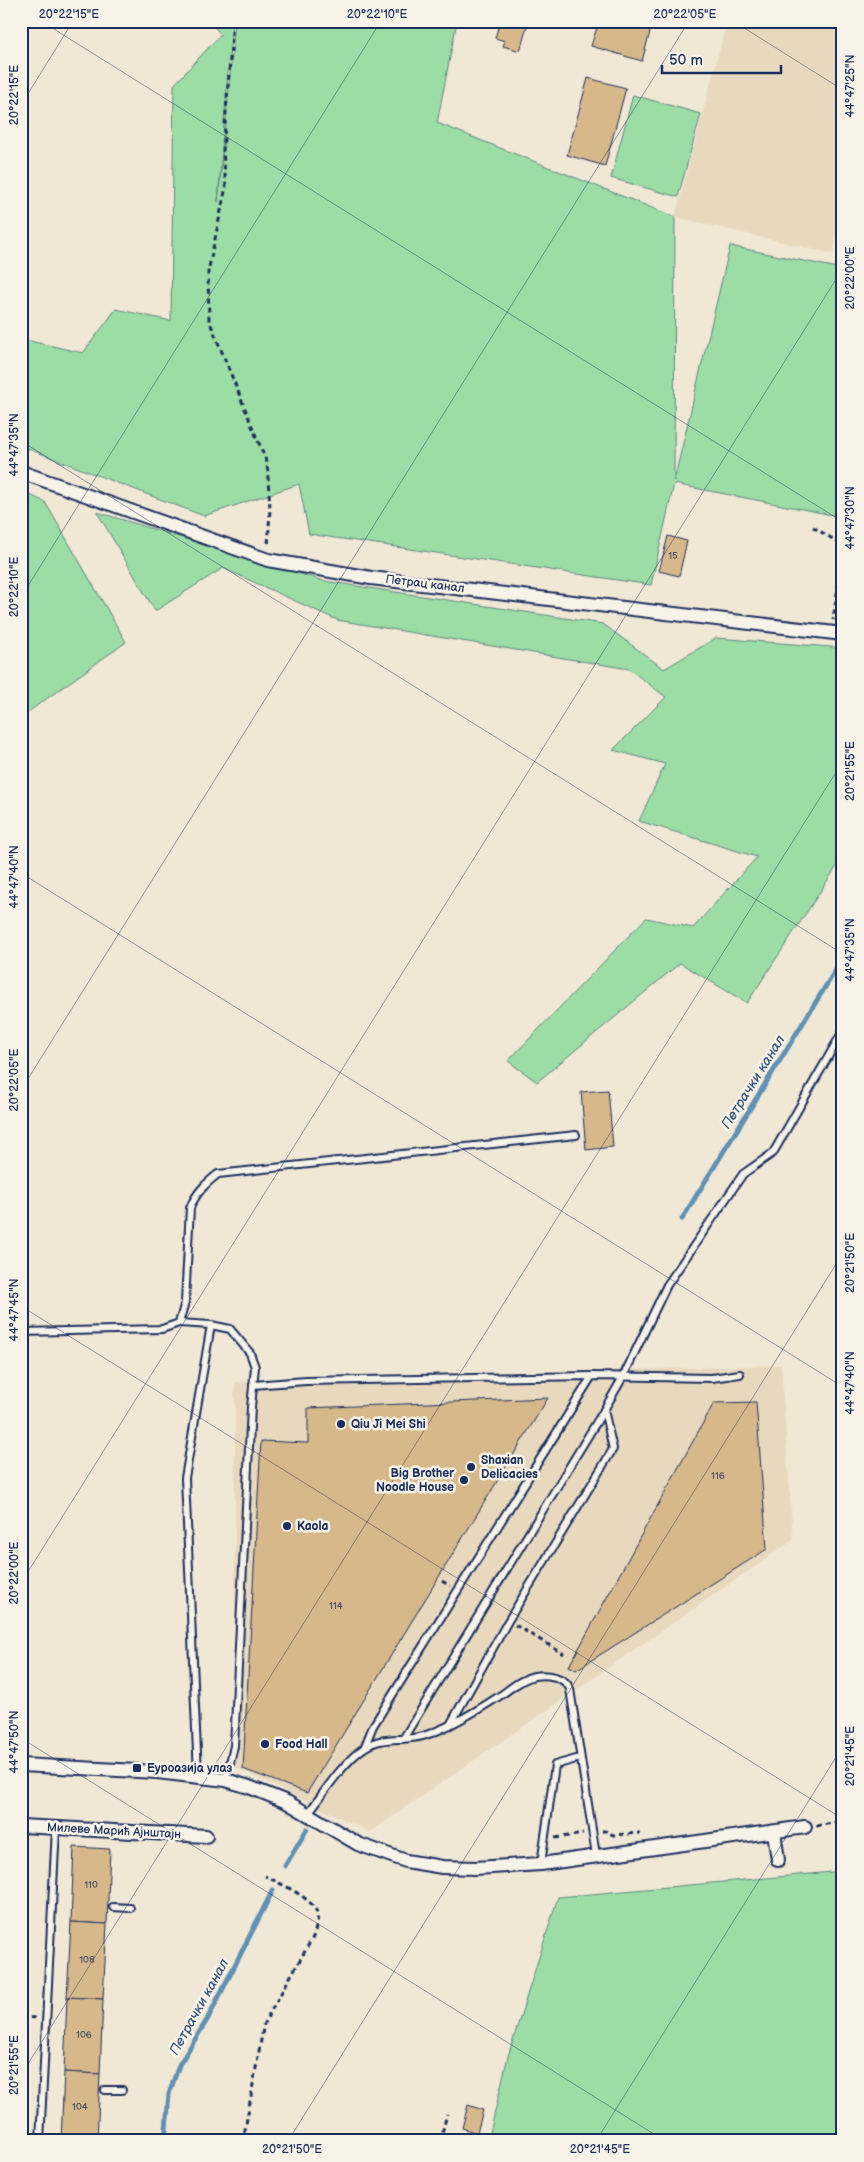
<svg xmlns="http://www.w3.org/2000/svg" width="864" height="2162" font-family="'Balsamiq Sans',sans-serif">
  <style>
    .built { fill: #e8d9be }
    .green { fill: #9cdda6; stroke: #5c8682 }
    .lines { fill: none; stroke-linecap: round; stroke-linejoin: round }
    .stream { stroke: #5f91b4; stroke-width: 5 }
    .building { fill: #d6b88a; stroke: #1b2f5e }
    .service-casing { stroke: #1b2f5e; stroke-width: 10 }
    .minor-casing { stroke: #1b2f5e; stroke-width: 16 }
    .path { stroke: #1b2f5e; stroke-width: 3; stroke-dasharray: 5 4; stroke-linecap: butt }
    .service { stroke: #f7f3e8; stroke-width: 6 }
    .minor { stroke: #f7f3e8; stroke-width: 12 }
    .ticks { fill: none; stroke: #1b2f5e; stroke-width: 1; stroke-opacity: 0.45 }
    .poi-dot { fill: #1b2f5e; stroke: #f7f3e8; stroke-width: 2 }
    .labels { text-anchor: middle; dominant-baseline: central; stroke-width: 5; stroke-linejoin: round; paint-order: stroke }
    .number-label { font-size: 10px; fill: #4a5169 }
    .street-label { font-size: 12px; fill: #1b2f5e; stroke: #f7f3e8 }
    .poi-label { font-size: 12px; font-weight: bold; fill: #1b2f5e; stroke: #f7f3e8; text-anchor: start }
    .water-label { font-size: 14px; font-style: italic; fill: #375882; stroke: #f7f3e8 }
    .neatline { fill: none; stroke: #1b2f5e; stroke-width: 2 }
    .ticks-label { font-size: 12px; text-anchor: middle; fill: #1b2f5e }
  </style>
  <rect width="100%" height="100%" fill="#f0e7d5"/>
  <filter id="ink" filterUnits="userSpaceOnUse"><feTurbulence type="fractalNoise" baseFrequency=".02" numOctaves="2"/><feDisplacementMap in="SourceGraphic" scale="10" xChannelSelector="R" yChannelSelector="G"/><feConvolveMatrix kernelMatrix="1 2 1 2 8 2 1 2 1" color-interpolation-filters="sRGB"/></filter>
  <g filter="url(#ink)">
    <g class="built">
      <path d="M727,21H843V214L833,254L675,217Z"/>
      <path d="M781,1365L793,1540L370,1832L235,1767V1382Z"/>
    </g>
    <g class="green">
      <path d="M208,21H232L218,202L235,21H457L437,123L675,217L674,481L730,246L843,269V517L674,484L651,585L309,534L299,484L204,516L21,446V339L83,353L116,309L171,321L174,85L221,34Z"/>
      <path d="M633,95L701,114L678,197L611,178Z"/>
      <path d="M21,491L45,502L126,642L21,717Z"/>
      <path d="M97,512L324,581L603,624L664,669L716,638L843,648V857L747,1003L680,963L537,1082L508,1061L646,918L693,928L757,857L639,821L665,764L613,750L666,697L629,669L337,620L223,568L155,611Z"/>
      <path d="M843,1871V2141H488L508,2056L558,1897Z"/>
    </g>
    <g class="lines">
      <g class="stream">
        <path d="M682,1219L843,958"/>
        <path d="M285,1866L307,1829"/>
        <path d="M165,2141L169,2094L179,2065L207,2020L273,1890"/>
      </g>
    </g>
    <g class="building">
      <path d="M500,21H510L527,26L520,51L503,46L505,41L495,38Z"/>
      <path d="M599,21H653L642,61L591,46Z"/>
      <path d="M588,78L626,88L605,166L567,155Z"/>
      <path d="M668,536L687,541L679,576L659,571Z"/>
      <path d="M608,1090L613,1147L586,1150L581,1092Z"/>
      <path d="M548,1398L307,1793L243,1769L261,1441L308,1443V1408Z"/>
      <path d="M756,1402L767,1549L576,1670L569,1666L714,1403Z"/>
      <path d="M74,1847L110,1849L107,1924L71,1922Z"/>
      <path d="M71,1922L107,1924L103,1999L67,1997Z"/>
      <path d="M67,1997L103,1999L100,2074L64,2072Z"/>
      <path d="M64,2072L100,2074L97,2141H61Z"/>
      <path d="M468,2105L483,2110L477,2133L462,2128Z"/>
    </g>
    <g class="lines">
      <defs>
        <g id="service">
          <path d="M179,1323L211,1325L230,1329L250,1353L255,1367L251,1407L234,1746L226,1780"/>
          <path d="M21,1332L162,1329L179,1323L185,1302L190,1208C196,1193 205,1184 218,1174L576,1135"/>
          <path d="M253,1385L306,1381L592,1376L712,1378L740,1374"/>
          <path d="M450,1725L508,1621L613,1449L604,1410L623,1377L667,1285L743,1174L773,1153L843,1031"/>
          <path d="M403,1739L604,1410"/>
          <path d="M365,1746L373,1726L592,1376"/>
          <path d="M198,1775L185,1478L211,1325"/>
          <path d="M307,1815C322,1795 344,1761 364,1748C382,1735 403,1742 423,1736C449,1728 475,1712 498,1697C509,1690 520,1679 534,1676C546,1674 565,1676 570,1689L596,1855"/>
          <path d="M541,1864L555,1765L580,1758"/>
          <path d="M113,1907L130,1908"/>
          <path d="M105,2090H122"/>
          <path d="M40,2141L56,1828"/>
        </g>
        <g id="minor">
          <path d="M21,472L268,560L371,578L843,634"/>
          <path d="M21,1765L157,1772L226,1780L249,1787L287,1802L358,1844L406,1861L442,1867L475,1868L541,1864L805,1827"/>
          <path d="M21,1826L206,1836"/>
          <path d="M774,1832L778,1860"/>
        </g>
      </defs>
      <use href="#service" class="service-casing"/>
      <use href="#minor" class="minor-casing"/>
      <g class="path">
        <path d="M233,21L223,151L226,187L208,272L209,320L267,463L270,508L268,547"/>
        <path d="M813,527L841,544L843,554L833,620"/>
        <path d="M442,1581L450,1586"/>
        <path d="M515,1625L564,1654"/>
        <path d="M816,1826L843,1821"/>
        <path d="M602,1831H605L613,1835L640,1833"/>
        <path d="M555,1838L583,1834"/>
        <path d="M21,2017L37,2018"/>
        <path d="M243,2141L264,2023L313,1937C315,1930 319,1921 317,1913C313,1898 279,1883 265,1876"/>
        <path d="M440,2141L447,2114"/>
      </g>
      <use href="#service" class="service"/>
      <use href="#minor" class="minor"/>
    </g>
  </g>
  <path class="ticks" d="M41,21L843,522M733,21L843,90M21,105L73,21M21,441L843,954M21,597L381,21M21,873L843,1387M21,1090L689,21M21,1306L843,1819M21,1583L843,268M21,1738L665,2141M21,2075L843,761M288,2141L843,1253M596,2141L843,1746"/>
  <g class="poi-dot">
    <circle cx="341" cy="1424" r="5"/>
    <circle cx="471" cy="1467" r="5"/>
    <circle cx="464" cy="1480" r="5"/>
    <circle cx="287" cy="1526" r="5"/>
    <circle cx="265" cy="1744" r="5"/>
    <rect x="132" y="1763" width="10" height="10" rx="2.5"/>
  </g>
  <g class="labels">
    <g class="number-label">
      <text x="673" y="556">15</text>
      <text x="718" y="1476">116</text>
      <text x="336" y="1606">114</text>
      <text x="91" y="1885">110</text>
      <text x="87" y="1960">108</text>
      <text x="84" y="2035">106</text>
      <text x="80" y="2107">104</text>
    </g>
    <g class="street-label">
      <text transform="translate(425 584) rotate(7)">Петрац канал</text>
      <text transform="translate(114 1831) rotate(3)">Милеве Марић Ајнштајн</text>
    </g>
    <g class="poi-label">
      <text x="351" y="1424">Qiu Ji Mei Shi</text>
      <text x="481" y="1460">Shaxian<tspan x="481" dy="14">Delicacies</tspan></text>
      <text x="454" y="1473" text-anchor="end">Big Brother<tspan x="454" dy="14">Noodle House</tspan></text>
      <text x="297" y="1526">Kaola</text>
      <text x="275" y="1744">Food Hall</text>
      <text x="147" y="1768">Еуроазија улаз</text>
    </g>
    <g class="water-label">
      <text transform="translate(753 1082) rotate(-58)">Петрачки канал</text>
      <text transform="translate(199 2007) rotate(-61)">Петрачки канал</text>
    </g>
  </g>
  <rect width="864" height="2162" fill="none" stroke="#f7f3e8" stroke-width="55"/>
  <path d="M662 65v8h119v-8" fill="none" stroke="#1b2f5e" stroke-width="2.5"/>
  <text x="669" y="65" font-size="15" fill="#1b2f5e" stroke="#f7f3e8" stroke-width="4" paint-order="stroke">50 m</text>
  <rect x="28" y="28" width="808" height="2106" class="neatline"/>
  <g class="ticks-label">
    <text x="69" y="18">20°22'15"E</text>
    <text x="377" y="18">20°22'10"E</text>
    <text x="685" y="18">20°22'05"E</text>
    <text transform="translate(850 86) rotate(-90)" y="4">44°47'25"N</text>
    <text transform="translate(14 95) rotate(-90)" y="4">20°22'15"E</text>
    <text transform="translate(850 278) rotate(-90)" y="4">20°22'00"E</text>
    <text transform="translate(14 445) rotate(-90)" y="4">44°47'35"N</text>
    <text transform="translate(850 518) rotate(-90)" y="4">44°47'30"N</text>
    <text transform="translate(14 587) rotate(-90)" y="4">20°22'10"E</text>
    <text transform="translate(850 771) rotate(-90)" y="4">20°21'55"E</text>
    <text transform="translate(14 877) rotate(-90)" y="4">44°47'40"N</text>
    <text transform="translate(850 950) rotate(-90)" y="4">44°47'35"N</text>
    <text transform="translate(14 1080) rotate(-90)" y="4">20°22'05"E</text>
    <text transform="translate(850 1263) rotate(-90)" y="4">20°21'50"E</text>
    <text transform="translate(14 1310) rotate(-90)" y="4">44°47'45"N</text>
    <text transform="translate(850 1383) rotate(-90)" y="4">44°47'40"N</text>
    <text transform="translate(14 1573) rotate(-90)" y="4">20°22'00"E</text>
    <text transform="translate(14 1742) rotate(-90)" y="4">44°47'50"N</text>
    <text transform="translate(850 1756) rotate(-90)" y="4">20°21'45"E</text>
    <text transform="translate(14 2065) rotate(-90)" y="4">20°21'55"E</text>
    <text x="292" y="2153">20°21'50"E</text>
    <text x="600" y="2153">20°21'45"E</text>
  </g>
</svg>
